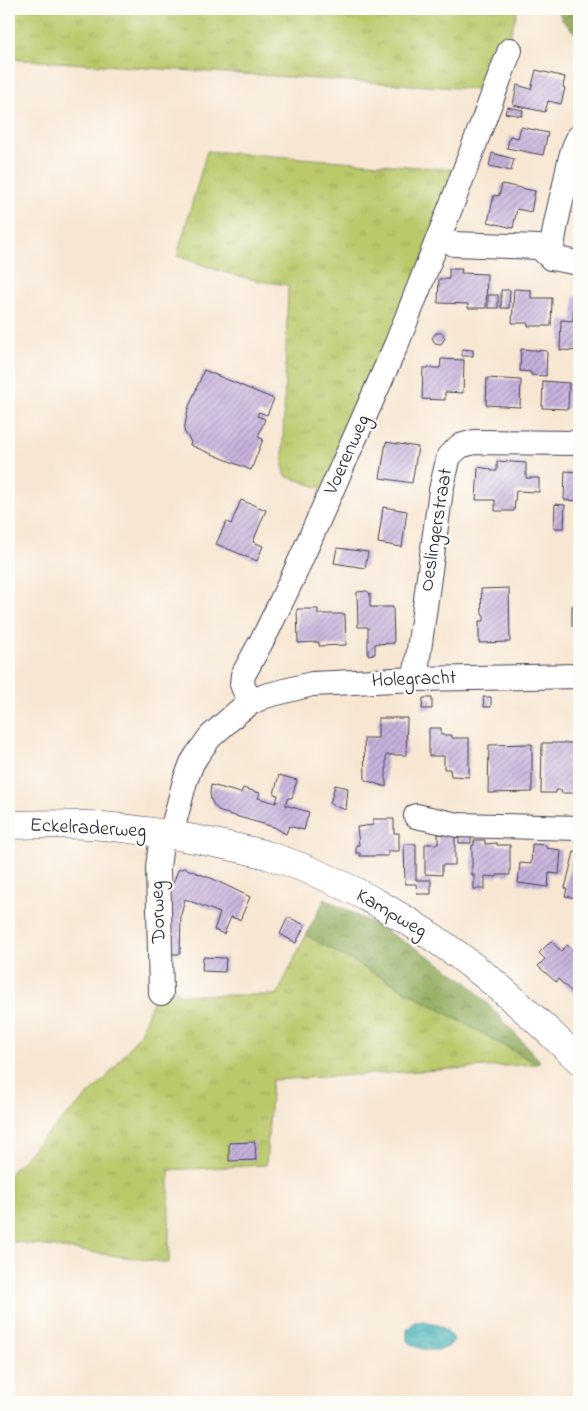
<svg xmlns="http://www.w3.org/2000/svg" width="588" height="1411" font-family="'Indie Flower',sans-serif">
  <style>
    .grass { fill: url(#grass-tufts); stroke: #6e7653 }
    .forest { fill: url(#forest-crowns); stroke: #5a684d }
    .water { fill: url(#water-waves); stroke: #306878 }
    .building { fill: url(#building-hatch) }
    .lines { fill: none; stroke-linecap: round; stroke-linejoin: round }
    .minor-casing { stroke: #423f52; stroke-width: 26 }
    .major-casing { stroke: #423f52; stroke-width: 29 }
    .minor { stroke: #fff; stroke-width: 24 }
    .major { stroke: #fff; stroke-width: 28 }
    .labels { text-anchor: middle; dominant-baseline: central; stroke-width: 4.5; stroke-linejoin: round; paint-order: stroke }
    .street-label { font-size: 20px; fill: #22223b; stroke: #fdfcf7 }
  </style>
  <defs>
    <pattern id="grass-tufts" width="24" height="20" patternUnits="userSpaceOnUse" patternTransform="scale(1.25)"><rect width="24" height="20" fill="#bac96b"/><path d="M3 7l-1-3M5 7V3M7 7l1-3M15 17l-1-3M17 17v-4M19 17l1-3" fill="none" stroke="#a0ac5e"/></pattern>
    <pattern id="forest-crowns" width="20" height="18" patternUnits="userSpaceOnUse" patternTransform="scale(1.25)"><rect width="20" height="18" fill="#93ad5f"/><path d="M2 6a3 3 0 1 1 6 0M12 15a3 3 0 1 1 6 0" fill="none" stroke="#788c50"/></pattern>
    <pattern id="water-waves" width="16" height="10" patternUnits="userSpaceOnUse" patternTransform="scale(1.25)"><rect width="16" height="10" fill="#3dafb5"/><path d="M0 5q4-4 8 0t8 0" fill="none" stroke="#338e94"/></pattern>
    <pattern id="building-hatch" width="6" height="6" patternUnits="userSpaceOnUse" patternTransform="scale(1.25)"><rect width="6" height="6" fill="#c7b2dc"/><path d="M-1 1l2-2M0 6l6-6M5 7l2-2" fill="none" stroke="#a190b4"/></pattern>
  </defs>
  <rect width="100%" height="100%" fill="#fdfcf7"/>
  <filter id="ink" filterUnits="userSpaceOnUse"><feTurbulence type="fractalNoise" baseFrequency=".02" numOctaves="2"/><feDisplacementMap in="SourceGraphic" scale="10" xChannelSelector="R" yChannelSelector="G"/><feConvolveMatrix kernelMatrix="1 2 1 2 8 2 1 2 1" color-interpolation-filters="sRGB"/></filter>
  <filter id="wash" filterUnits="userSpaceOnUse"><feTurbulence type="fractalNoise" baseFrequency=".0096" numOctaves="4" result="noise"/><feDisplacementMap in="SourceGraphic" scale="20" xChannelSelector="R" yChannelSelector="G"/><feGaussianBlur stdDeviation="1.12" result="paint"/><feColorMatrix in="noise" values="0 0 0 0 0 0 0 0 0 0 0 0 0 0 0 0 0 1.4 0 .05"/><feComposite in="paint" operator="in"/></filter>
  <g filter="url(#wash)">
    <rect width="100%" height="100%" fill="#f7e6d1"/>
    <g class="grass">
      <path d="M9,9H518L512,29L506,53L490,90L9,59Z"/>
      <path d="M207,151L460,170L329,491L286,476L283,466V443L288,285L259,281L226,273L177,256Z"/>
      <path d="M306,935L537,1064L272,1080L266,1165L169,1170V1263L9,1241V1175L35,1146L106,1078L140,1034L159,985L158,973L181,995H277Z"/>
    </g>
    <g class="forest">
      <path d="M558,9H579V37L562,20Z"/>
      <path d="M325,899L375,925L427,955L468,983L540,1061L537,1064L306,935Z"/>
    </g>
    <path class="water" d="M424,1321C437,1323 448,1328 454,1340C453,1341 450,1346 449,1346C436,1354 417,1350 407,1341V1329L415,1322Z"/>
    <g id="blocks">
      <g class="building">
        <path d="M536,70L565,77L563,87L565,88L561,104L548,101L545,112L513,105L517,85L531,89Z"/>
        <path d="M507,107L523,110L522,116L505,113Z"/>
        <path d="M521,127L548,133L543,155L507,148L510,136L518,138Z"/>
        <path d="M492,153L514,159L511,171L489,166Z"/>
        <path d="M502,184L535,191L531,212L517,209L513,228L488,222L494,195L499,196Z"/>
        <path d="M449,269H462L461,273L487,274L486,308H468V304L438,303L439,279H449Z"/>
        <path d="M514,289L531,290V298H552L551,326H528V323H512Z"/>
        <path d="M501,290H510L509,308H501Z"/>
        <rect x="488" y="295" width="10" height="13"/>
        <path d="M574,296H579V351L560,350L561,320L573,321Z"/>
        <path d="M436,333H442L445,338L441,344L435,343L432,338Z"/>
        <path d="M462,349L473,350V356H462Z"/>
        <path d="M521,349L547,351L546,376L531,375V372L520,371Z"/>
        <path d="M441,359L464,360L463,393L445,392V400L422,399L423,368H440Z"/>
        <path d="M204,370L274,399L267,415L259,412L257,416L265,419L258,437L263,439L251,470L190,445L191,442L184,431L188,409Z"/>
        <path d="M487,378L521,380L520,407L486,405Z"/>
        <path d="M543,381L569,383L568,409L542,408Z"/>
        <path d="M386,442L418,447L412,483L380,478Z"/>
        <path d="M497,461L526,463V478H539V492L516,491L514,511H495V500H476L478,467L491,469V471H497Z"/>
        <path d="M565,471L579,472V501L564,500Z"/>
        <path d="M241,500L266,510L253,542L263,546L257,561L216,544L226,522L231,524Z"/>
        <path d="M555,504L565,505L564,528H554Z"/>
        <path d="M383,507L407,511L402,547L378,543Z"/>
        <path d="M337,548L368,552L365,568L334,563Z"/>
        <path d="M509,588L510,642L479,643V621H484V615H482L481,589Z"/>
        <path d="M367,591L370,594V607H393L394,643L375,644V654L368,655V627H358L357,592Z"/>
        <rect x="572" y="606" width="7" height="20"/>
        <path d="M297,609H318V614H345L346,645L319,646V642L298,643Z"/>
        <path d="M483,697H491V707H484Z"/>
        <path d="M423,698H432V709H422Z"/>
        <path d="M378,718H407L406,755H386V787L365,780L364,738H378Z"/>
        <path d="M429,728H441V735H452V738H469V777L451,776L450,769H444V756H429Z"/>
        <path d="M542,743H576V793H561L562,790H556V793H541Z"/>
        <path d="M532,744V792L488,793L489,745Z"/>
        <path d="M279,775L297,780L292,798H288L285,805L309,812L304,830L289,826L286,834L274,827L221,812L215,807L211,800L210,793L211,785L241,793L243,788L260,793L258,798L276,803L278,795L274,794Z"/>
        <path d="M335,785L348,788L346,810L330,804Z"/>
        <path d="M373,819H394V833H399V851H388V856H360V853H356V845H359L357,827L373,825Z"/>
        <path d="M438,834L455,835V865H442V875L425,874V844H438Z"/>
        <rect x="459" y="836" width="12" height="7"/>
        <path d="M474,840H485V844L497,843V845H510V875H497V877L485,876V889H474V875H472V845H474Z"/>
        <path d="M404,844H416V880H431V894H417L416,884H405Z"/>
        <path d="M532,844L546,845V848L561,850L559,874L549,873L548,887L518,883L520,863L531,864Z"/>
        <path d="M574,852L579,853V892L576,891L574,898L565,896L567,889L565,888Z"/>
        <path d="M184,868L213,879L250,897L240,920L231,917L224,934L214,930L220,913L185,899L181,915L180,954H168L169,894L178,870Z"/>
        <path d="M288,917L305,925L296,943L280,934Z"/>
        <path d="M551,941L561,951L567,945L579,956V989L574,994L558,979L556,982L538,966L545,959L539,953Z"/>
        <path d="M203,957L226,958L225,972L202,971Z"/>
        <path d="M255,1142L256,1160L229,1161V1143Z"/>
      </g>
    </g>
  </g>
  <g filter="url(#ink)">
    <use href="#blocks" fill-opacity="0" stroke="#423f52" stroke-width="1"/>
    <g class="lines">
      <defs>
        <g id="minor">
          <path d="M454,244L539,247L551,258L579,263"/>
          <path d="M551,258C553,234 558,212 564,189C568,172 570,152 579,137"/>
          <path d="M415,679L441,490L449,456L460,446L474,442L579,443"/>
          <path d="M252,702L244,689L242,684L243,675L267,631L293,577L397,343L455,196L510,50"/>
          <path d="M416,816L458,825L579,828"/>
          <path d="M161,993L158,868L161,843L174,823L185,781L192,763L197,755L210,737L239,711L252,702L265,696L312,684L415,679L579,676"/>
        </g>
        <path id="major" d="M9,825C40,824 72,823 103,826C136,829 168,834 200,840C223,845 247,849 270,856C346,880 421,925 483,974C517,1001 548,1031 579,1060"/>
      </defs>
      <use href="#minor" class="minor-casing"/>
      <use href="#major" class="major-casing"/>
      <use href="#minor" class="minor"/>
      <use href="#major" class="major"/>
    </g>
  </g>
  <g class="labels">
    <g class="street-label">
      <text transform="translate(348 455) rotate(-66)">Voerenweg</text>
      <text transform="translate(437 530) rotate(-81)">Oeslingerstraat</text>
      <text transform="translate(414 680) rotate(-2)">Holegracht</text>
      <text transform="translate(88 829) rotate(3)">Eckelraderweg</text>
      <text transform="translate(159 912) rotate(-92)">Dorweg</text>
      <text transform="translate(391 914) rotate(30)">Kampweg</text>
    </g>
  </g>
  <rect width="588" height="1411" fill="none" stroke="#fdfcf7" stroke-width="30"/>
</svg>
